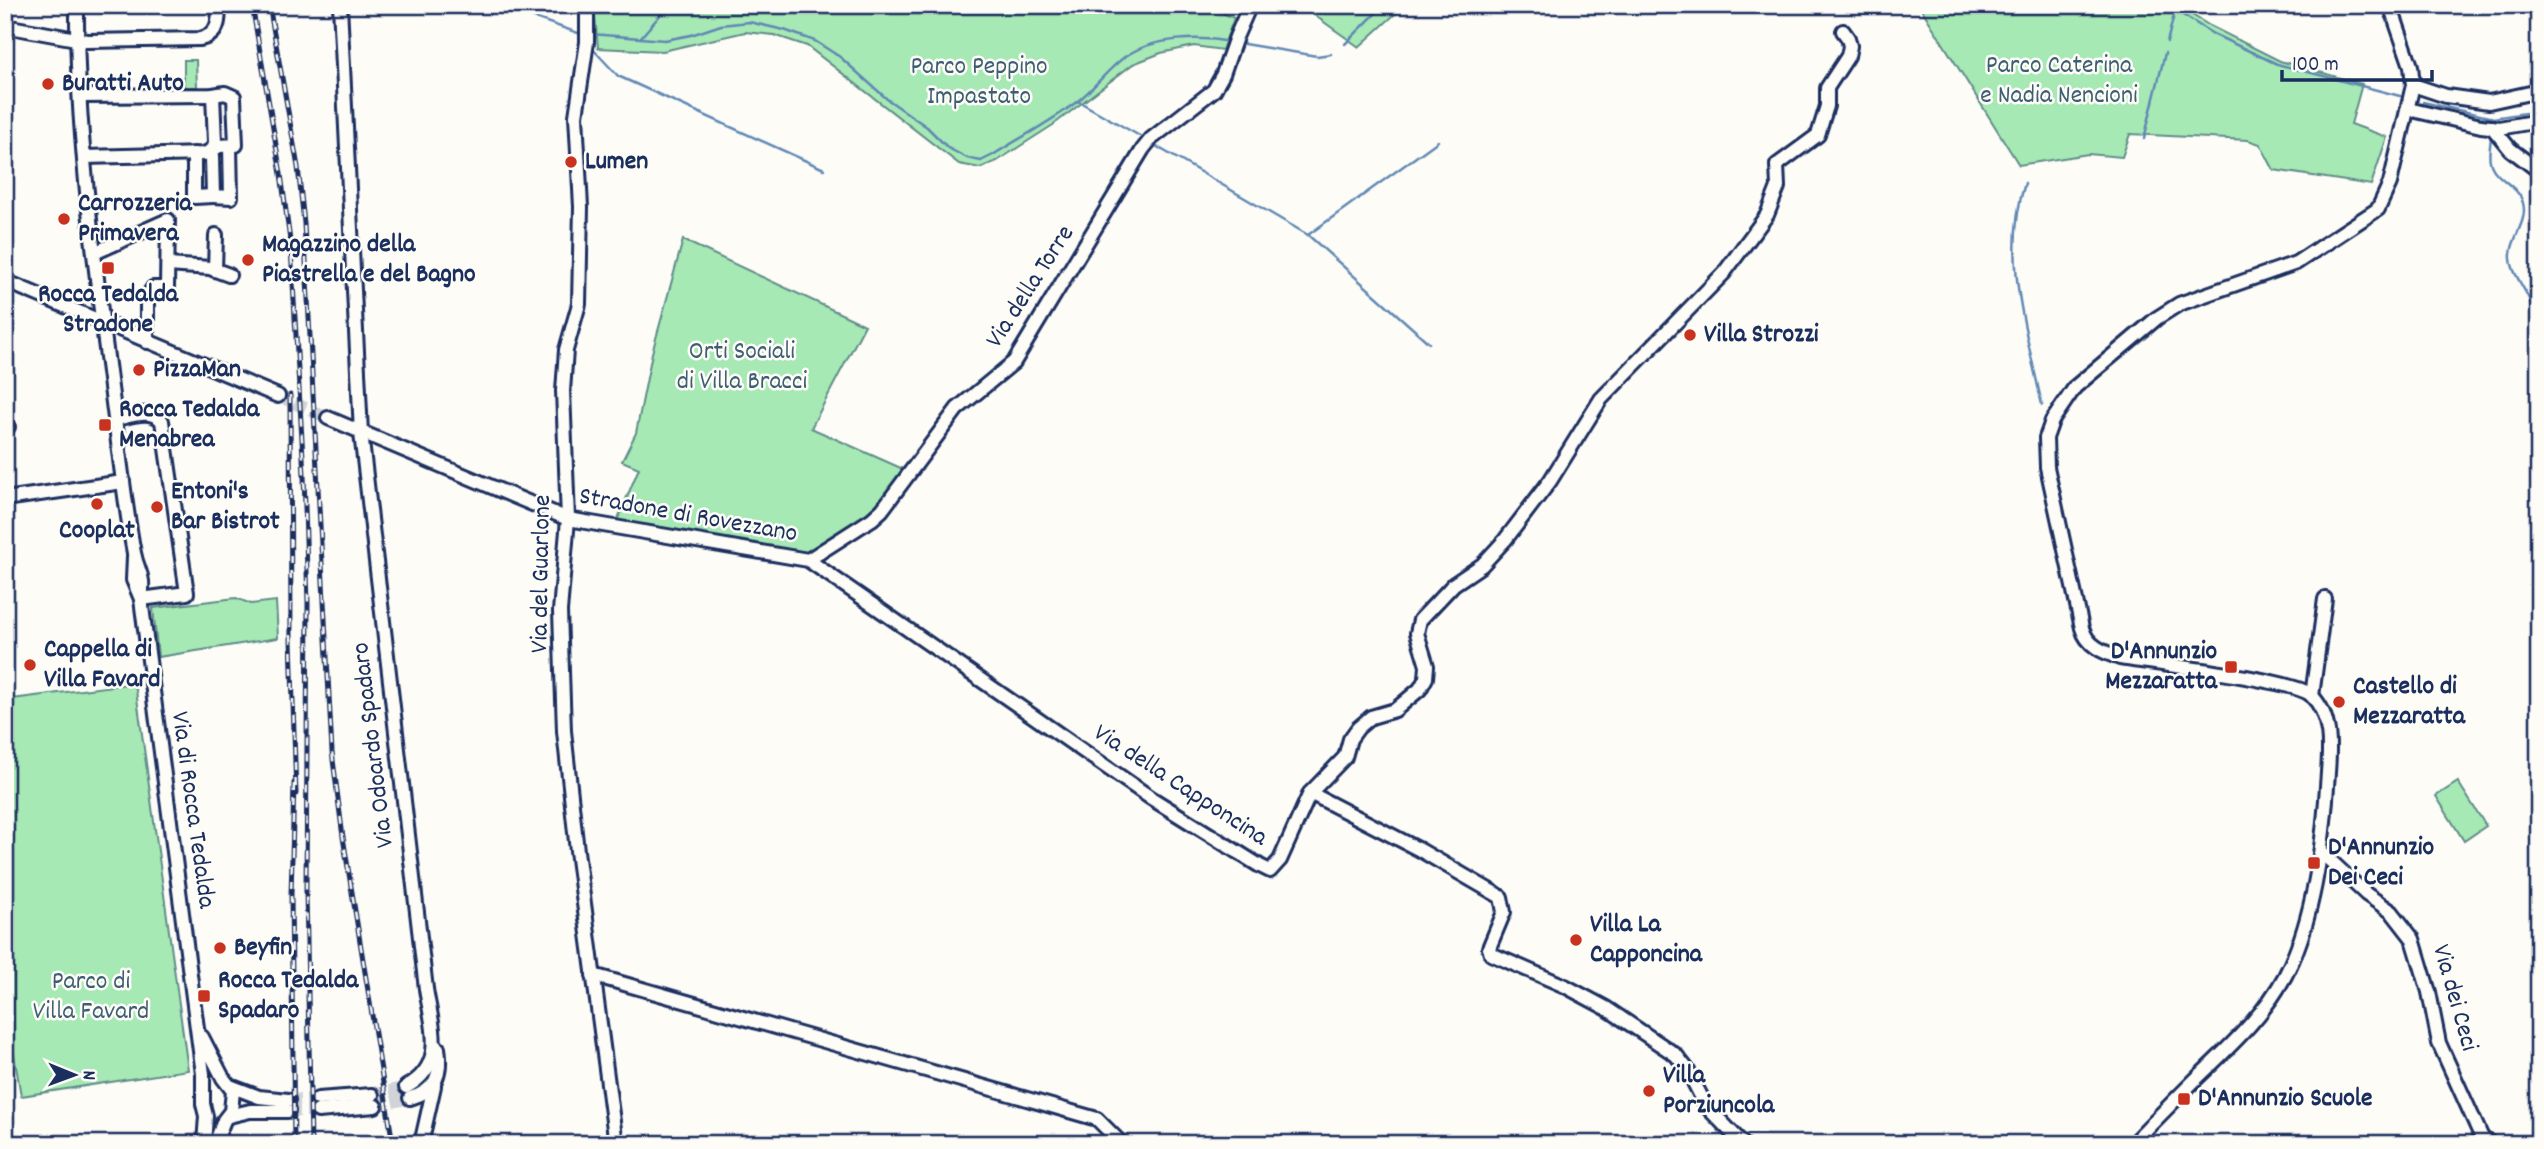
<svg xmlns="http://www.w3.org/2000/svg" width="2544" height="1149" font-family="Dekko,sans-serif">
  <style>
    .green { fill: #a6e9b4; stroke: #608c89; stroke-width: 2 }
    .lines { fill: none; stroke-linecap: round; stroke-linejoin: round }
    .stream { stroke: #6188b4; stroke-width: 2.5 }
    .minor-tunnel { stroke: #d0d3d8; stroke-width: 12; stroke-dasharray: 12 6; stroke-linecap: butt }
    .minor-casing { stroke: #1b2f5e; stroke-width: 18 }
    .minor { stroke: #fdfcf7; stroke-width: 12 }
    .rail-casing { stroke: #1b2f5e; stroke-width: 5 }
    .rail { stroke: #fdfcf7; stroke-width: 2.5; stroke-dasharray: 8; stroke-linecap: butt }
    .poi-dot { fill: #c8321e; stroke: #fdfcf7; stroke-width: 2.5 }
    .labels { text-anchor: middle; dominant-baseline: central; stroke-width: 5; stroke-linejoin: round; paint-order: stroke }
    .park-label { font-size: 26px; fill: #3e5e74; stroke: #fdfcf7 }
    .poi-label { font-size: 26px; font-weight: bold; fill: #1b2f5e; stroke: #fdfcf7; text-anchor: start }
    .street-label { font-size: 26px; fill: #1b2f5e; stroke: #fdfcf7 }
  </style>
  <rect width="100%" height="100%" fill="#fdfcf7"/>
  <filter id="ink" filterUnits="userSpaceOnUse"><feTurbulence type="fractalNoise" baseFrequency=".0143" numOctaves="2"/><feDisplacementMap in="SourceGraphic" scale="14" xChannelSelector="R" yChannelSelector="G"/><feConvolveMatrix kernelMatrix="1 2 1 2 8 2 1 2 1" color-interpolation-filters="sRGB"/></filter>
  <g filter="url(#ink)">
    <g class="green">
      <path d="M594,5H1205L1234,18L1222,50L1194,46L1161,53L1133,64L1053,125L997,161L980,168L959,164L807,46L774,35L745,32L663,51L598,48Z"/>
      <path d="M1300,5H1405L1359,47Z"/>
      <path d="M1919,5H2176L2210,26L2280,61L2362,84L2351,124L2387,137L2371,185L2274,170L2260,144L2248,140L2130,134L2122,157L2088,154L2019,165Z"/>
      <path d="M184,60H196L197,87H184Z"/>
      <path d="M683,240L865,325L811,428L903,469L875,511L806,555L617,521L639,468L622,461L636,433L652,353Z"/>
      <path d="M236,598L251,604L276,601L278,638L158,657L153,608Z"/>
      <path d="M135,683L188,1070L21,1096L14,1054L5,1055V700Z"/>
      <path d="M2458,782L2486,826L2464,841L2436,796Z"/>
    </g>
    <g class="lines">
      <g class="stream">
        <path d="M497,5L581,34"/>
        <path d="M2167,5L2213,34L2277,64L2400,96"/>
        <path d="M591,34L665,40L691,35L721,25L749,22L784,30L815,41L840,57L887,99L927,127L948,148L967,158L981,161L993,155C1021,137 1053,121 1079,100C1095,87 1111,66 1126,56C1154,37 1200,36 1231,42"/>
        <path d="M641,37L669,5"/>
        <path d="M2167,42L2175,11"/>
        <path d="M1238,43L1317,56L1331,54"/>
        <path d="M1345,44L1384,5"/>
        <path d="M591,47L618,76L824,169"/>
        <path d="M1078,101L1145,139"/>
        <path d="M2423,102L2493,118L2539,111"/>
        <path d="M2491,124V117"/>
        <path d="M2491,135C2491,144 2488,152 2490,161C2494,180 2518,184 2523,203C2528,221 2512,237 2511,254C2509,269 2523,285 2529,299C2537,316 2534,334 2539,352"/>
        <path d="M2144,139L2165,53"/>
        <path d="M1154,145L1308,235L1429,343"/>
        <path d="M2025,183C2001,256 2027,333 2042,405"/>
        <path d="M1308,235L1438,141"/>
      </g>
      <g class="minor-tunnel">
        <path d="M278,396L328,418"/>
        <path d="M372,1095L406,1087"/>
        <path d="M288,1100L318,1099"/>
        <path d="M375,1106L410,1098"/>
        <path d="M288,1111H318"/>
      </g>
      <defs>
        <g id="minor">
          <path d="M77,5C76,157 102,308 120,459C124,490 128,522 134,553C138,574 145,573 141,599L203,1074V1104L206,1116L204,1144"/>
          <path d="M340,5L361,433L426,989C432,1027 447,1065 406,1087"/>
          <path d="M587,5V42L576,116L581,207L579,304L566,350L563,391L568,519L560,611L564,731L577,851L616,1144"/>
          <path d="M5,26L87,41L200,39C218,35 220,22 218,5"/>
          <path d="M2413,85L2446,96L2489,102L2539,91"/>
          <path d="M213,95L215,142L212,157L213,196L231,197L230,146"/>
          <path d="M80,96L213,95L225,93L234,97L236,145L220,146L204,154L84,157"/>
          <path d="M2408,109L2481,126L2499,128L2539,121"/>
          <path d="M2492,127L2510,149L2539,171"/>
          <path d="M194,154V197L213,196"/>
          <path d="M94,253L168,220L167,288H153L147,297V342"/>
          <path d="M168,265L210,268L229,275"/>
          <path d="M215,270L216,235"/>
          <path d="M5,281L278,396"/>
          <path d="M328,418L568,519L808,560L1151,798L1260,866L1270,871L1280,860L1310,793L1345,757L1350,739L1358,728L1371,717L1395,710L1420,689L1426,678L1427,666L1417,633L1420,620L1454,584L1482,565L1505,540L1550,481L1601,399L1724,273L1767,215L1778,187L1777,165L1818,135L1827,106V88L1848,56L1850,46L1848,38L1843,31"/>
          <path d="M116,419C131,416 151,408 162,421L187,593L141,599"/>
          <path d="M5,427H8"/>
          <path d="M5,499L123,482"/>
          <path d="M134,557L133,580L141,599"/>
          <path d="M808,560L872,519L882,510L957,409L1014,362L1143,149L1151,139L1214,90L1223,74L1236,37L1250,5"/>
          <path d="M2312,696L2325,599"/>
          <path d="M1310,793L1420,850L1501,897L1504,912L1489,948L1491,954L1565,986L1606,1008L1676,1055L1687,1069L1706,1106L1743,1144"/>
          <path d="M2321,852L2366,894L2392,912L2413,939L2429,992L2439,1043L2482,1138L2491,1144"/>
          <path d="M593,975L1097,1119L1122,1144"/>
          <path d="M202,1037L223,1078L233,1091L231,1111L224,1120L215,1144"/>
          <path d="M230,1086L259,1097L288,1100"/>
          <path d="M410,1098C437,1091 442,1073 438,1048"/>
          <path d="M318,1099L372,1095"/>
          <path d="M318,1111L375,1106"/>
          <path d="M229,1116L250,1111H288"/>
          <path d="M421,1144L434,1086"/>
          <path d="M2132,1144C2153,1122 2174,1101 2195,1080C2228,1048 2263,1017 2285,976C2313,923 2323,846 2327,786C2329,757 2335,718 2311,695C2295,680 2150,663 2120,658C2103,652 2087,646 2082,628L2047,467L2046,438L2052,421L2075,387L2157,318L2179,304L2296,263L2378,209L2390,183L2413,85L2411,66L2390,5"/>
        </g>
      </defs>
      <use href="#minor" class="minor-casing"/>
      <use href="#minor" class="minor"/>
      <defs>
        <g id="rail">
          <path d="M252,5L281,174L291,248L304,475L308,603L306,891L311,1144"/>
          <path d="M269,5L298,167L304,223L332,752L343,837L393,1144"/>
          <path d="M290,395L291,640L296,794"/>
          <path d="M294,1144L291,895L294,783"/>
        </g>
      </defs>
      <use href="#rail" class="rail-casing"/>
      <use href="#rail" class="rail"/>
    </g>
  </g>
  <g class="poi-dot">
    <circle cx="48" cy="84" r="7"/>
    <circle cx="571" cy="162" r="7"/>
    <circle cx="64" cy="219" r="7"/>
    <circle cx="248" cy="260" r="7"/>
    <rect x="101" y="261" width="14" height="14" rx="3.5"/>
    <circle cx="1690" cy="335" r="7"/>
    <circle cx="139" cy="370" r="7"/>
    <rect x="98" y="418" width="14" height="14" rx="3.5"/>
    <circle cx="97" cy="504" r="7"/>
    <circle cx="157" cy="507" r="7"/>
    <circle cx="30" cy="665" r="7"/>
    <rect x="2224" y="660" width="14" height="14" rx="3.5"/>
    <circle cx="2339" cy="702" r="7"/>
    <rect x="2307" y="856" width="14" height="14" rx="3.5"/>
    <circle cx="1576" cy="940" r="7"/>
    <circle cx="220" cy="948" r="7"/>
    <rect x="197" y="989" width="14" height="14" rx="3.5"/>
    <circle cx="1649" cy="1091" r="7"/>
    <rect x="2177" y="1092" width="14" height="14" rx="3.5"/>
  </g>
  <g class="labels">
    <g class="park-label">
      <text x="2059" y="66">Parco Caterina<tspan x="2059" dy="30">e Nadia Nencioni</tspan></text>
      <text x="979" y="67">Parco Peppino<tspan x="979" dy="30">Impastato</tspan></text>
      <text x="742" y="352">Orti Sociali<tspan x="742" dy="30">di Villa Bracci</tspan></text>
      <text x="91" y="982">Parco di<tspan x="91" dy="30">Villa Favard</tspan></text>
    </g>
    <g class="poi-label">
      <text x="62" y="84">Buratti Auto</text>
      <text x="585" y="162">Lumen</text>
      <text x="78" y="204">Carrozzeria<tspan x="78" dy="30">Primavera</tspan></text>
      <text x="262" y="245">Magazzino della<tspan x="262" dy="30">Piastrella e del Bagno</tspan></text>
      <text x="108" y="295" text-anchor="middle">Rocca Tedalda<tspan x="108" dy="30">Stradone</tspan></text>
      <text x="1704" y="335">Villa Strozzi</text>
      <text x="153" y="370">PizzaMan</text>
      <text x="119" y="410">Rocca Tedalda<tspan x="119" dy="30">Menabrea</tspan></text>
      <text x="171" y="492">Entoni's<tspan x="171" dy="30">Bar Bistrot</tspan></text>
      <text x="97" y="531" text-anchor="middle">Cooplat</text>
      <text x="44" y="650">Cappella di<tspan x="44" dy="30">Villa Favard</tspan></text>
      <text x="2217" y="652" text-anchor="end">D'Annunzio<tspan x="2217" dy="30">Mezzaratta</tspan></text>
      <text x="2353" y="687">Castello di<tspan x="2353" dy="30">Mezzaratta</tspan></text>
      <text x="2328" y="848">D'Annunzio<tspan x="2328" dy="30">Dei Ceci</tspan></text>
      <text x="1590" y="925">Villa La<tspan x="1590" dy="30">Capponcina</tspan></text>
      <text x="234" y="948">Beyfin</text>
      <text x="218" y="981">Rocca Tedalda<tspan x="218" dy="30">Spadaro</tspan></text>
      <text x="1663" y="1076">Villa<tspan x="1663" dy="30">Porziuncola</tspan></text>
      <text x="2198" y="1099">D'Annunzio Scuole</text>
    </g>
    <g class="street-label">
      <text transform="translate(1031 287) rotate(-57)">Via della Torre</text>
      <text transform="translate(688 516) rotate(10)">Stradone di Rovezzano</text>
      <text transform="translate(542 574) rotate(-89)">Via del Guarlone</text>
      <text transform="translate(374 745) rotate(-97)">Via Odoardo Spadaro</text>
      <text transform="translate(1180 786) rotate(33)">Via della Capponcina</text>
      <text transform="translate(192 810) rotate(82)">Via di Rocca Tedalda</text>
      <text transform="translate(2454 998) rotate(74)">Via dei Ceci</text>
    </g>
  </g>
  <rect width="2544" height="1149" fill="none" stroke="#fdfcf7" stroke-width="28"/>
  <rect x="14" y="14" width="2516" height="1121" fill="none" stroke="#1b2f5e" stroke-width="2.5" filter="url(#ink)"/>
  <g transform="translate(74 1075) rotate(91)" stroke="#fdfcf7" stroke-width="5" paint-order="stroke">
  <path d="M0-5L12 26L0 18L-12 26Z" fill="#1b2f5e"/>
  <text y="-10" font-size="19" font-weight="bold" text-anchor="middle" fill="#1b2f5e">N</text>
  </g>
  <path d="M2282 70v10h150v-10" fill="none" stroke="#1b2f5e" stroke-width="3.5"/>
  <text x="2292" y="70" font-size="21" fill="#1b2f5e" stroke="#fdfcf7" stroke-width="5" paint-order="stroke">100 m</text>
</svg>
